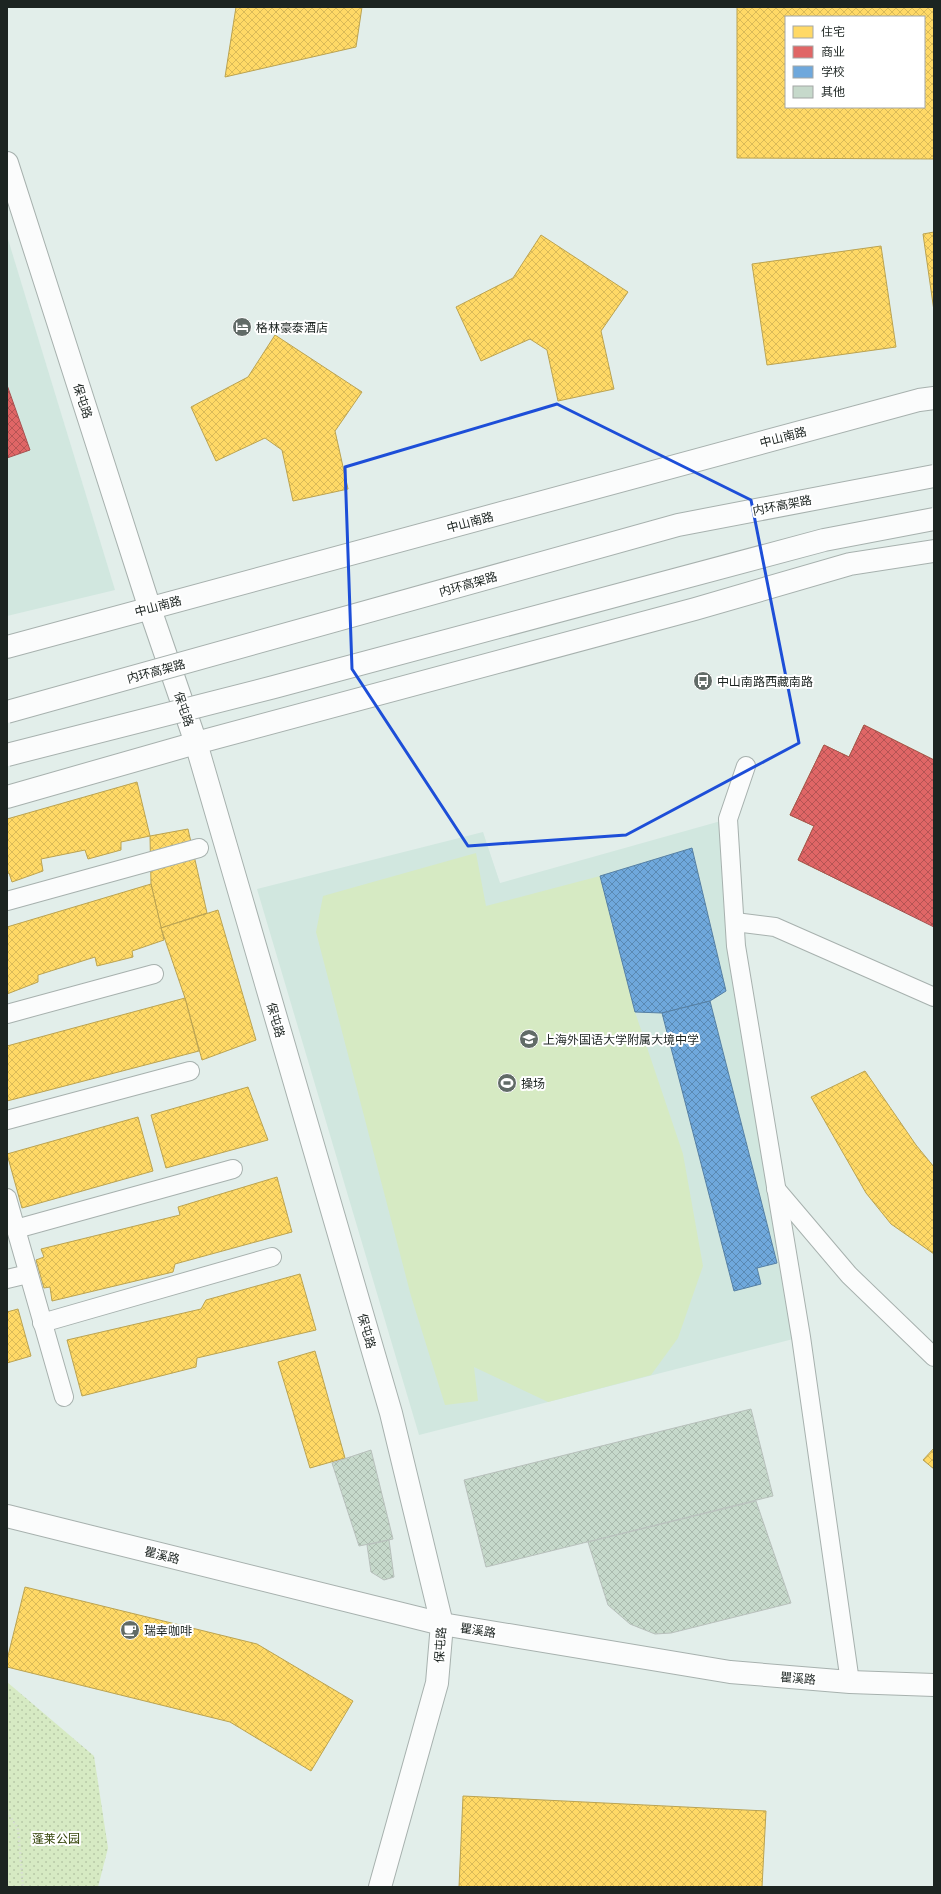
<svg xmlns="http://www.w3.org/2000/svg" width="941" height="1894" font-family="'Golos Text','Noto Sans SC',sans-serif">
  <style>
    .built { fill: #d1e7df }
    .green { fill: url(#green-dots) }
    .pitch { fill: #d6eac3 }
    .homes { fill: url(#homes-cross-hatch); stroke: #bba351; fill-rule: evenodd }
    .shops { fill: url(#shops-cross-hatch); stroke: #a55251 }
    .schools { fill: url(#schools-cross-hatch); stroke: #5680a4 }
    .building { fill: url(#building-cross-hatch); stroke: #b8c0bc }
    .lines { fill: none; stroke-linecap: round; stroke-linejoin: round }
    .service-casing { stroke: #a7b1ae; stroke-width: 20 }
    .minor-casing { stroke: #a7b1ae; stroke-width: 24 }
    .primary-casing { stroke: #a7b1ae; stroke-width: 24 }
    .path { stroke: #d7dad9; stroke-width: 2.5; stroke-dasharray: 1 3; stroke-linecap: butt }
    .service { stroke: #fbfcfc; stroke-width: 18 }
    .minor { stroke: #fbfcfc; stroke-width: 22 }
    .primary { stroke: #fbfcfc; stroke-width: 22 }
    .trunk-bridge-casing { stroke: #a7b1ae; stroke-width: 24; stroke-linecap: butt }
    .trunk-bridge { stroke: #fbfcfc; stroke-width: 22 }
    .marked { fill: none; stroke: #1d4ed8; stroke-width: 3; stroke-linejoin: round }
    .labels { text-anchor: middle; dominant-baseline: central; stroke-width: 4; stroke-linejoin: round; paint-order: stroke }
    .poi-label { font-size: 12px; fill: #1c2421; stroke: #fff; text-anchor: start }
    .street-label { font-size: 12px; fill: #1c2421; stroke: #fff }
    .park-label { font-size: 12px; fill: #334308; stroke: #fff }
  </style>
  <defs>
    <pattern id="green-dots" width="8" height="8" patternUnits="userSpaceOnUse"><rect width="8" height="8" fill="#d6eac3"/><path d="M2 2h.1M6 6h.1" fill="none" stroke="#b7c9a7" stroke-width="1.8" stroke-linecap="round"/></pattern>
    <pattern id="homes-cross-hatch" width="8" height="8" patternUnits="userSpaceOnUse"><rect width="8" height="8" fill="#ffd966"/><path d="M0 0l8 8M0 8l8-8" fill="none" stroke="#daba58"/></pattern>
    <pattern id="shops-cross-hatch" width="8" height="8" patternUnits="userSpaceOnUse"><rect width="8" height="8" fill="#e06666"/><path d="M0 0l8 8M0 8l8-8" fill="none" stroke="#b55454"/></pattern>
    <pattern id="schools-cross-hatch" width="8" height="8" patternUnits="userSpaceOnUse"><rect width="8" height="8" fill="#6fa8dc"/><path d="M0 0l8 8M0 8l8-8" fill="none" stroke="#5a89b2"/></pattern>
    <pattern id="building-cross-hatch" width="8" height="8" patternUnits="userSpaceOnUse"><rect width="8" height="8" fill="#c6d9cb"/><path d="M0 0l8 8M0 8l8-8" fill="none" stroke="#aabaae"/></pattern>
  </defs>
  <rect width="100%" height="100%" fill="#e2eeea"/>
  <g class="built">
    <path d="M7,236L115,590L7,616Z"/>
    <path d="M728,819L776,1189L801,1337L419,1435L257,889L483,832L500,883Z"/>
  </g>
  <path class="green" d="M7,1682L94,1756L108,1848L98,1887H7Z"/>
  <path class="pitch" d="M476,853L486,906L600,876L635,1012L683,1154L703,1266L678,1338L651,1375L548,1402L474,1367L478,1401L445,1405L411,1296L316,932L323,896Z"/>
  <g class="homes">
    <path d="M236,7H362L356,47L225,77Z"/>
    <path d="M737,7H934V159L737,158ZM786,17H924V107H786Z"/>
    <path d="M934,232V311L923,234Z"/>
    <path d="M541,235L628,292L601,331L614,389L558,401L547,350L530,339L481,361L456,307L513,278Z"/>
    <path d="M881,246L896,347L767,365L752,264Z"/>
    <path d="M275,335L362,392L335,431L348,489L293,501L282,450L265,438L216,461L191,407L248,377Z"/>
    <path d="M864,725L934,760V821L892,906L798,860L814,826L790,815L824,745L849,757Z"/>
    <path d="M137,782L150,836L121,842V850L88,859L85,850L41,859L43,871L12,882L9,873L7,874V819Z"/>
    <path d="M188,829L207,913L161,928L151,884L150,836Z"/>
    <path d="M151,884L164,940L132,951L133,957L97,966L95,957L38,975V982L7,994V927Z"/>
    <path d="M218,910L256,1040L202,1060L185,998L161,928Z"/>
    <path d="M185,998L199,1051L7,1101V1046Z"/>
    <path d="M865,1071L916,1145L934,1167V1254L891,1224L866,1193L811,1097Z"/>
    <path d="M248,1087L268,1140L166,1168L151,1115Z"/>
    <path d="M138,1117L153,1171L22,1208L7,1154Z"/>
    <path d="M277,1177L292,1232L175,1264L173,1272L52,1301L50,1287L44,1288L36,1260L44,1257L41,1249L180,1215L178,1207Z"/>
    <path d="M300,1274L316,1330L197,1358L196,1367L82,1396L67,1340L201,1309L206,1300Z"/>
    <path d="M18,1309L31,1356L7,1363V1312Z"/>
    <path d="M315,1351L345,1458L310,1468L278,1362Z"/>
    <path d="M934,1448V1469L923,1460Z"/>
    <path d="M25,1587L257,1644L353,1701L311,1771L230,1722L7,1667V1660Z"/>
    <path d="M463,1796L766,1811L762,1887H459Z"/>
  </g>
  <g class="shops">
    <path d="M7,385L30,450L7,458Z"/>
    <path d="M864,725L934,760V927L798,860L814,826L790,815L824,745L849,757Z"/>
  </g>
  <g class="schools">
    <path d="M692,848L726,991L710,1001L662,1013L635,1012L600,876Z"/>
    <path d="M710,1001L777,1263L757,1268L761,1284L734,1291L662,1013Z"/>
  </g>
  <g class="building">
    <path d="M751,1409L773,1496L486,1567L464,1480Z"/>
    <path d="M371,1450L393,1539L359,1546L332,1463Z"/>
    <path d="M756,1501L791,1603L671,1633L655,1634L630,1624L608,1605L588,1542Z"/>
    <path d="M389,1540L394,1577L384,1580L371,1572L367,1545Z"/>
  </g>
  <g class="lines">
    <defs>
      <g id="service">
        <path d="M746,766L728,819L736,946L801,1337L850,1682"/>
        <path d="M7,901L199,848"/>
        <path d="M735,922L775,927L934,997"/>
        <path d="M7,1014L154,974"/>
        <path d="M7,1120L190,1071"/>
        <path d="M776,1189L849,1275L934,1357"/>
        <path d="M7,1198L64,1397"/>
        <path d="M16,1229L233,1169"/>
        <path d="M7,1279L28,1274"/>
        <path d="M42,1323L272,1257"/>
      </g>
      <g id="minor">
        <path d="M7,163L150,609L196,743L391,1413L442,1624L437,1683L380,1887"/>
        <path d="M7,1516L442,1624L730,1672L850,1682L934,1685"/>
      </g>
      <g id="primary">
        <path d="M7,647L919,400L934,398"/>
        <path d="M7,797L196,743L695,609L850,564L934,551"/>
      </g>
    </defs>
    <use href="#service" class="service-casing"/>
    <use href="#minor" class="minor-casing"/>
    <use href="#primary" class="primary-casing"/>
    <path class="path" d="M7,1812L18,1828L23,1887"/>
    <use href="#service" class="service"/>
    <use href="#minor" class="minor"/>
    <use href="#primary" class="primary"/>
    <defs>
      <g id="trunk-bridge">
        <path d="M7,712L678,525L934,476"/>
        <path d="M7,755L274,687L824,540L934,519"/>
      </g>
    </defs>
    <use href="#trunk-bridge" class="trunk-bridge-casing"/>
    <use href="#trunk-bridge" class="trunk-bridge"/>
  </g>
  <path class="marked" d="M557,404L751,500L799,743L626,835L468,846L352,669L345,467Z"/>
  <defs>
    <symbol id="hotel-disc" viewBox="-11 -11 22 22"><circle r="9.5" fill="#616b67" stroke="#fff"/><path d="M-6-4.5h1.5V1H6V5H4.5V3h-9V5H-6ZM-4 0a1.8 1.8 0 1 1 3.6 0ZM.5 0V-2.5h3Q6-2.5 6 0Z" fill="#fff"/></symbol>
    <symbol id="bus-disc" viewBox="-11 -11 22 22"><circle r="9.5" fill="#616b67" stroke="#fff"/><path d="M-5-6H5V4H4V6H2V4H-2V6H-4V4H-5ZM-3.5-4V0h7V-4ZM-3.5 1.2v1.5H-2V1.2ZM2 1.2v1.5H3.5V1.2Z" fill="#fff"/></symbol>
    <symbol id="school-disc" viewBox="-11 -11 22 22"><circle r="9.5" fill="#616b67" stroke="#fff"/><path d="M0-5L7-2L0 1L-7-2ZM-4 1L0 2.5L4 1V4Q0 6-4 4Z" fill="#fff"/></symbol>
    <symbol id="stadium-disc" viewBox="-11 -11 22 22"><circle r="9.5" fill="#616b67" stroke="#fff"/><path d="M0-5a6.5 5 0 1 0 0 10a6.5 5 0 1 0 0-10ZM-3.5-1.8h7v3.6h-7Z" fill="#fff"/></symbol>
    <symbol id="cafe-disc" viewBox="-11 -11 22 22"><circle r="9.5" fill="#616b67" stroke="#fff"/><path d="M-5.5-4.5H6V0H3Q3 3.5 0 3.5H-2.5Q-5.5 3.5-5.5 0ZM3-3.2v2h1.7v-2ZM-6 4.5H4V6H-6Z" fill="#fff"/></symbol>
  </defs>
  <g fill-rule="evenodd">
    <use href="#hotel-disc" x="231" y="316" width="22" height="22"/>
    <use href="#bus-disc" x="692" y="670" width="22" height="22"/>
    <use href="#school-disc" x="518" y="1028" width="22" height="22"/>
    <use href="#stadium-disc" x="496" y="1072" width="22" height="22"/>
    <use href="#cafe-disc" x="119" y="1619" width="22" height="22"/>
  </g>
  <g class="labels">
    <g class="poi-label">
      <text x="256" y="327">格林豪泰酒店</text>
      <text x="717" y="681">中山南路西藏南路</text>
      <text x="543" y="1039">上海外国语大学附属大境中学</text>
      <text x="521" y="1083">操场</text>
      <text x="144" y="1630">瑞幸咖啡</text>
    </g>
    <g class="street-label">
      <text transform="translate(83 401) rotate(72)">保屯路</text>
      <text transform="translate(783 437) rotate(-15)">中山南路</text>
      <text transform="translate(782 505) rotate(-11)">内环高架路</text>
      <text transform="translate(470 522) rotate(-15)">中山南路</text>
      <text transform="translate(468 584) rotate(-16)">内环高架路</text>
      <text transform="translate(158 606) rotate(-15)">中山南路</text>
      <text transform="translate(156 671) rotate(-15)">内环高架路</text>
      <text transform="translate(184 709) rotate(71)">保屯路</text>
      <text transform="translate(276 1020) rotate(74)">保屯路</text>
      <text transform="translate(367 1331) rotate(74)">保屯路</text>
      <text transform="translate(162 1555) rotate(14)">瞿溪路</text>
      <text transform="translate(478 1630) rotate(9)">瞿溪路</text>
      <text transform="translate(440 1645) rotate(-86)">保屯路</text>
      <text transform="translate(798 1678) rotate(5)">瞿溪路</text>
    </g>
    <g class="park-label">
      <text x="56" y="1838">蓬莱公园</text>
    </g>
  </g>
  <rect width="941" height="1894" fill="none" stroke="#1c2421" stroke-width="16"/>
  <rect x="785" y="16" width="140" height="92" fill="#ffffff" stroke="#a4a7a6"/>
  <rect x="793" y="26" width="20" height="12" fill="#ffd966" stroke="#a4a7a6"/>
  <text x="821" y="36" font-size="12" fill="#1c2421">住宅</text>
  <rect x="793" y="46" width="20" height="12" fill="#e06666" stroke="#a4a7a6"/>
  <text x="821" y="56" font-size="12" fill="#1c2421">商业</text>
  <rect x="793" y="66" width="20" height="12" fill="#6fa8dc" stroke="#a4a7a6"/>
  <text x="821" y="76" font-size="12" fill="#1c2421">学校</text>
  <rect x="793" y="86" width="20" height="12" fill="#c6d9cb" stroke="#a4a7a6"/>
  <text x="821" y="96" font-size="12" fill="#1c2421">其他</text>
</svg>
